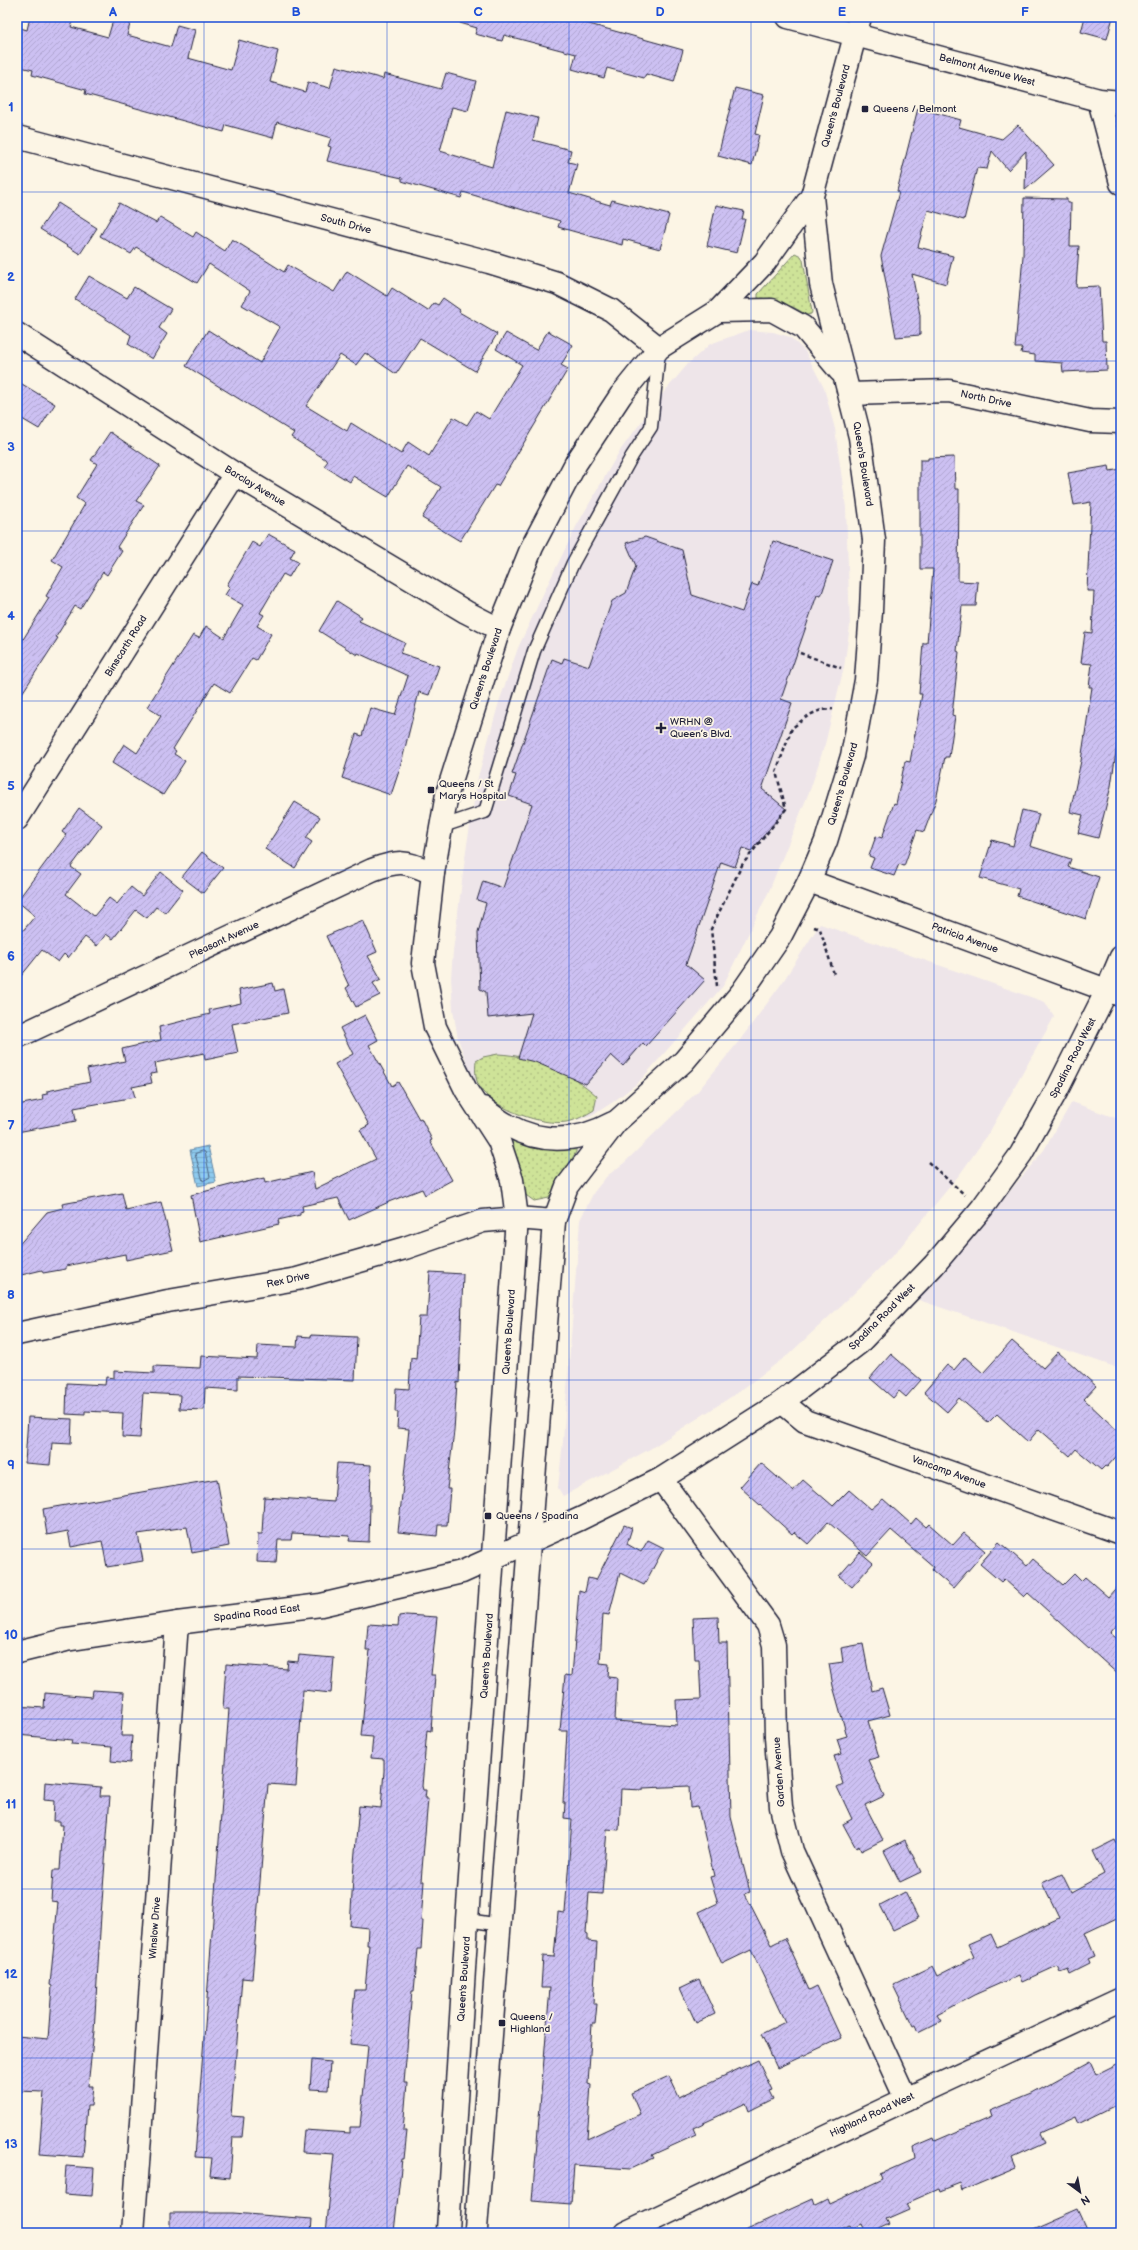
<svg xmlns="http://www.w3.org/2000/svg" width="1138" height="2250" font-family="'Balsamiq Sans',sans-serif">
  <style>
    .built { fill: #eee5e9 }
    .grass { fill: url(#grass-dots); stroke: #78826a }
    .water { fill: url(#water-rules); stroke: #6387a6 }
    .lines { fill: none; stroke-linecap: round; stroke-linejoin: round }
    .shore { stroke: #4d6583; stroke-width: 1 }
    .building { fill: url(#building-hatch); stroke: #22223b }
    .service-casing { stroke: #22223b; stroke-width: 15 }
    .minor-casing { stroke: #22223b; stroke-width: 25 }
    .tertiary-casing { stroke: #22223b; stroke-width: 25 }
    .secondary-casing { stroke: #22223b; stroke-width: 25 }
    .path { stroke: #22223b; stroke-width: 2.5; stroke-dasharray: 4 3; stroke-linecap: butt }
    .service { stroke: #fcf5e5; stroke-width: 12 }
    .minor { stroke: #fcf5e5; stroke-width: 22 }
    .tertiary { stroke: #fcf5e5; stroke-width: 22 }
    .secondary { stroke: #fcf5e5; stroke-width: 22 }
    .grid { fill: none; stroke: #1d4ed8; stroke-width: 1; stroke-opacity: 0.55 }
    .poi-dot { fill: #22223b; stroke: #fcf5e5; stroke-width: 1.5 }
    .labels { text-anchor: middle; dominant-baseline: central; stroke-width: 3.5; stroke-linejoin: round; paint-order: stroke }
    .street-label { font-size: 10px; fill: #22223b; stroke: #fcf5e5 }
    .poi-label { font-size: 10px; fill: #22223b; stroke: #fcf5e5; text-anchor: start }
    .neatline { fill: none; stroke: #1d4ed8; stroke-width: 1.5 }
    .grid-label { font-size: 13px; text-anchor: middle; font-weight: bold; fill: #1d4ed8 }
  </style>
  <defs>
    <pattern id="grass-dots" width="8" height="8" patternUnits="userSpaceOnUse"><rect width="8" height="8" fill="#cee398"/><path d="M2 2h.1M6 6h.1" fill="none" stroke="#b1c284" stroke-width="1.8" stroke-linecap="round"/></pattern>
    <pattern id="water-rules" width="6" height="5" patternUnits="userSpaceOnUse"><rect width="6" height="5" fill="#8ecaee"/><path d="M0 2.5h6" fill="none" stroke="#7aadcd"/></pattern>
    <pattern id="building-hatch" width="6" height="6" patternUnits="userSpaceOnUse"><rect width="6" height="6" fill="#ccc0f2"/><path d="M-1 1l2-2M0 6l6-6M5 7l2-2" fill="none" stroke="#afa5d0"/></pattern>
  </defs>
  <rect width="100%" height="100%" fill="#fcf5e5"/>
  <filter id="ink" filterUnits="userSpaceOnUse"><feTurbulence type="fractalNoise" baseFrequency=".025" numOctaves="2"/><feDisplacementMap in="SourceGraphic" scale="8" xChannelSelector="R" yChannelSelector="G"/><feConvolveMatrix kernelMatrix="1 2 1 2 8 2 1 2 1" color-interpolation-filters="sRGB"/></filter>
  <g filter="url(#ink)">
    <g class="built">
      <path d="M749,330L773,332L790,337L805,351L824,388L835,429L846,508L850,626L844,667L825,744L811,787L769,891L723,986L639,1082L613,1102L590,1117L566,1122L542,1120L499,1105L481,1090L468,1066L458,1039L453,1010L451,978L453,951L466,850L478,777L499,702L518,648L545,590L577,525L619,452L659,398L688,364L710,344Z"/>
      <path d="M820,924L1045,1002L1054,1017L989,1133L960,1174L897,1251L848,1299L788,1355L737,1393L650,1449L563,1496L558,1488L563,1441L580,1220L594,1192L607,1176L624,1163L698,1091L740,1040L782,983Z"/>
      <path d="M1072,1102L1121,1120V1369L916,1299L974,1235L1044,1150Z"/>
    </g>
    <g class="grass">
      <path d="M795,253L801,256L803,260L812,312L811,314L807,315L793,307L758,298V294Z"/>
      <path d="M498,1054C535,1056 569,1071 597,1096L594,1110C586,1115 575,1121 566,1122C542,1126 497,1109 482,1091C475,1082 475,1071 476,1061L483,1057Z"/>
      <path d="M505,1135L519,1143L535,1147L576,1148V1152L549,1198L534,1201L523,1193Z"/>
    </g>
    <path class="water" d="M208,1146L216,1182L198,1186L190,1150Z"/>
    <g class="lines">
      <path class="shore" d="M203,1151L205,1152L210,1177L203,1181L195,1154Z"/>
    </g>
    <g class="building">
      <path d="M30,17H56L73,22L71,27L108,37L114,17H132L127,35L171,47L177,25L195,30L188,58L231,70L239,40L278,51L270,82L305,92L308,82L330,88L336,66L383,79L384,74L441,89L446,73L476,81L468,111L452,107L440,151L492,167L506,110L538,118L533,140L571,150L568,162L577,164L569,193L610,205L612,200L669,215L660,249L623,239L622,245L558,227L560,221L463,192L461,198L405,182L402,181V178L327,161L331,147L328,146L331,138L277,122L273,138L226,125L224,132L85,94L86,90L32,75L33,70L17,66V27L27,30Z"/>
      <path d="M461,17H564L683,50L674,82L646,74L644,78L607,68L604,78L572,69L576,54L504,35L502,41L475,34L477,28L460,23Z"/>
      <path d="M1085,17H1113L1107,39L1081,32Z"/>
      <path d="M735,88L764,95L755,134L759,135L752,165L718,156Z"/>
      <path d="M918,108L961,120L959,127L1002,139L1018,125L1054,165L1025,190L1026,151L1008,170L992,151L987,169L977,168L964,220L928,210L918,247L953,256L946,284L912,274L920,315V335L896,337L881,256L899,192L897,191Z"/>
      <path d="M1024,198L1067,199V203H1071L1070,246H1079L1076,287L1099,286L1102,341H1106L1107,370L1063,372L1062,363L1035,361V355L1021,353L1022,348H1015L1023,256Z"/>
      <path d="M58,203L97,228L80,254L40,229Z"/>
      <path d="M119,203L156,223L160,217L193,237L196,232L225,251L232,239L284,272L288,265L334,292L347,271L387,296L392,288L428,311L434,303L438,305L443,298L460,310L459,312L497,334L475,371L420,338L396,374L365,353L356,365L340,355L306,406L347,431L351,423L401,454L408,442L429,456L453,417L467,425L476,411L489,419L522,365L496,349L506,333L536,350L548,331L573,345L561,365L568,369L498,486L495,485L460,541L422,518L441,487L407,466L388,497L353,476L350,482L324,466L328,461L291,437L294,433L186,366L208,330L260,363L280,327L242,305L250,291L209,264L197,283L136,247L131,254L100,236Z"/>
      <path d="M716,205L744,211L742,219H745L737,253L707,246Z"/>
      <path d="M89,276L127,298L134,287L171,309L159,328L167,334L152,359L128,344L131,335L75,299Z"/>
      <path d="M17,381L55,404L39,429L17,416Z"/>
      <path d="M110,432L160,466L136,501L144,505L117,547L122,551L107,575L103,572L80,609L75,606L56,637L58,638L17,701V649L49,598L46,596L63,567L52,560L85,504L76,498L97,464L91,460Z"/>
      <path d="M954,457L955,489H959L958,581L978,582L976,606H962L957,651L959,652L952,715L955,716L949,757H945L936,800L924,832L917,830L904,866L899,864L894,876L870,868L874,858L869,856L876,836L882,838L894,803L896,804L905,761L910,762L922,694H919L923,643H927L933,569H920V460H928V458Z"/>
      <path d="M1109,466L1110,471L1121,469V718L1111,786L1098,838L1078,833L1083,815L1070,812L1081,761L1092,687H1089L1092,664L1081,663L1085,632L1092,633L1094,591H1087L1091,502L1074,505L1068,473Z"/>
      <path d="M268,534L295,549L290,558L298,562L289,577L283,574L260,613L264,615L257,626L271,634L256,660L252,658L230,693L214,683L173,749L176,751L174,754L185,761L163,795L112,763L124,744L137,753L161,716L147,707L193,635L199,638L206,626L224,638L243,605L225,595L230,587L227,585L252,542L260,547Z"/>
      <path d="M645,537L682,550L692,595L742,612L752,584L758,586L773,541L833,561L821,596L817,595L781,699L792,703L762,789L786,809L751,851L742,848L735,867L721,862L686,964L705,980L646,1046L643,1043L623,1066L611,1055L586,1084L535,1062L518,1058L532,1013L488,1018L486,992L480,989L478,933L486,903L477,900L483,881L503,888L532,804L509,796L516,775L512,774L552,659L562,663L564,658L589,666L612,601L626,593L636,566L626,543Z"/>
      <path d="M337,601L362,617L359,621L405,643L400,653L439,666L429,695L419,692L400,768L391,795L342,778L356,734L362,736L370,708L395,715L408,676L358,653L357,655L319,631Z"/>
      <path d="M295,802L320,817L306,838L312,842L295,868L265,849Z"/>
      <path d="M79,808L102,825L71,867L81,874L66,894L94,916L109,898L117,904L131,887L142,896L161,872L183,890L165,913L156,907L147,918L136,910L113,939L106,934L97,946L85,937L68,958L64,954L58,962L42,950L17,981V938L35,916L17,901L66,835L62,832Z"/>
      <path d="M1022,810L1039,814L1030,846L1071,859L1068,867L1099,877L1086,919L1017,896L1019,889L980,878L992,840L1013,846Z"/>
      <path d="M202,852L223,868L203,893L182,877Z"/>
      <path d="M363,920L377,952L368,956L381,979L373,983L380,995L356,1007L346,988L349,986L326,936Z"/>
      <path d="M273,983L275,991L283,989L288,1013L232,1024L238,1053L205,1060L204,1053L155,1063L157,1073L150,1074L152,1083L132,1087L135,1097L74,1108L76,1121L17,1132V1105L43,1100L42,1095L47,1094V1091L90,1082L87,1069L125,1061L122,1049L161,1040L159,1027L210,1014L209,1010L241,1003L239,990Z"/>
      <path d="M365,1015L378,1040L369,1045L392,1086L398,1082L419,1119L421,1118L432,1140L430,1141L452,1180L425,1195L422,1189L391,1201L349,1220L338,1198L302,1206L303,1211L300,1212V1215L278,1220L279,1224L200,1242L191,1195L242,1182V1183L264,1178L265,1183L312,1172L315,1189L376,1159L360,1130L369,1125L335,1064L353,1054L340,1028Z"/>
      <path d="M122,1193L126,1210L161,1202L173,1250L126,1260L125,1254L66,1266V1269L43,1273L42,1270L17,1276V1247L47,1212L63,1208L62,1204Z"/>
      <path d="M430,1272L463,1274L459,1383L457,1382L454,1431L447,1489H450L447,1525H438L437,1536L398,1532L409,1429L397,1428L398,1412H395L396,1388L409,1389L411,1358L416,1359L419,1317H427Z"/>
      <path d="M311,1335L357,1337L355,1380L238,1376V1390L205,1388L204,1410L179,1409L180,1395L143,1393L140,1438L122,1437L123,1413L85,1411V1415L66,1414L67,1383L105,1385L106,1377L114,1378V1371L154,1373V1366L200,1368L201,1356L257,1359L258,1345L297,1347L298,1336L311,1337Z"/>
      <path d="M1012,1341L1043,1368L1058,1352L1096,1386L1084,1399L1121,1434V1451L1107,1467L1105,1466L1101,1470L1076,1449L1070,1456L1039,1429L1028,1442L997,1414L988,1423L959,1398L947,1412L924,1392L947,1365L954,1370L965,1357L983,1373Z"/>
      <path d="M891,1354L921,1380L906,1397L899,1391L893,1398L870,1378Z"/>
      <path d="M28,1417L72,1419L71,1444L52,1443L50,1465L25,1463Z"/>
      <path d="M337,1463L371,1465L369,1542L349,1541L350,1536L292,1533L291,1540H278L276,1563L257,1562L258,1534H262L264,1497L334,1502Z"/>
      <path d="M761,1463L793,1491L803,1480L833,1506L849,1490L871,1509L883,1499L911,1524L916,1518L926,1527L929,1524L953,1545L964,1533L985,1551L953,1588L932,1570L934,1567L891,1530L867,1556L828,1522L808,1544L794,1532L792,1534L740,1487Z"/>
      <path d="M217,1479L229,1546L192,1553L187,1527L138,1534L143,1561L107,1567L102,1541L71,1547L68,1531L47,1535L43,1509Z"/>
      <path d="M624,1525L632,1528L627,1544L641,1552L648,1540L664,1548L644,1585L620,1573L609,1615L603,1614L600,1663L609,1664L608,1677L617,1678L615,1721L677,1725L676,1700L701,1699L699,1660H695L693,1618L718,1617L719,1643H727L731,1817L750,1892L745,1894L771,1945L785,1938L809,1990L817,1986L841,2038L777,2068L761,2034L785,2022L751,1950L722,1964L699,1912L718,1903L710,1877L714,1876L698,1807L690,1808L689,1786L643,1788V1790L621,1789L619,1830L607,1829L602,1894L589,1893L586,1933L588,1934V1941L597,1942L593,2004H597L595,2024H592L588,2084L591,2085L587,2139L640,2114L631,2093L669,2076L679,2097L758,2060L772,2090L769,2091L773,2099L749,2111L746,2103L693,2128L696,2135L652,2155L654,2158L630,2169L574,2165L571,2204L532,2201L550,1988H541L543,1956L554,1957L558,1912L565,1913L572,1819L564,1818L565,1803H563L567,1731H560L565,1675L572,1676L579,1590L585,1592L588,1578L596,1580Z"/>
      <path d="M999,1542L1027,1566L1033,1559L1063,1585L1074,1574L1081,1581L1085,1577L1108,1597L1121,1582V1621L1110,1633L1121,1642V1677L1028,1593L1024,1597L1004,1579L1001,1582L980,1564Z"/>
      <path d="M860,1552L873,1563L852,1587L839,1576Z"/>
      <path d="M406,1615L437,1617L431,1675H435L431,1731L427,1730L422,1786L423,1790H426L425,1799H428L421,1881H424L421,1921H423L421,1949H418L414,1991H412L404,2083H407L403,2131H407L404,2159H402L394,2232L326,2233L334,2154L302,2152L304,2130L350,2133V2127H360L368,2046L350,2044L355,1990H365L369,1945H367L368,1928L350,1926L354,1863L359,1806L381,1808L384,1771V1759L371,1758L373,1737L361,1736L370,1650H366L368,1624L398,1626L399,1616Z"/>
      <path d="M863,1644L872,1691L882,1688L890,1715L868,1721L879,1757L868,1760L884,1796L865,1805L883,1840L861,1851L859,1846L856,1848L843,1824L852,1819L837,1787L843,1784L834,1756L842,1754L837,1739L847,1736L833,1686L829,1664L843,1662L841,1648Z"/>
      <path d="M299,1655L334,1658L331,1693L303,1690L296,1786L268,1784L252,1979L242,1978L231,2116L244,2117L242,2137H233L230,2178L210,2176L212,2158L195,2157L229,1709H223L226,1664L287,1669L288,1661L298,1662Z"/>
      <path d="M93,1690L124,1692L121,1736H132L130,1763L111,1761L112,1747L71,1744L72,1740L17,1735V1706L44,1708L45,1693L92,1697Z"/>
      <path d="M45,1782L101,1787L100,1796H110L101,1915L94,2031L88,2086H93L91,2106H87L83,2157L39,2154L44,2092L17,2091V2036L48,2039L52,1986L50,1985L58,1902L51,1901L53,1870H60L63,1825H60V1821H53L54,1801L44,1800Z"/>
      <path d="M905,1840L921,1872L900,1882L884,1851Z"/>
      <path d="M1115,1840L1121,1851V1916L1085,1933L1095,1956L1088,1959L1090,1964L1070,1974L1068,1969L1060,1972L1057,1966L1022,1982L1019,1975L974,1995L937,2015L941,2021L919,2032L916,2025L913,2026L893,1985L932,1966L937,1976L974,1957L968,1944L991,1934L997,1947L1059,1918L1042,1883L1062,1874L1071,1892L1104,1874L1093,1851Z"/>
      <path d="M905,1892L918,1918L893,1930L880,1905Z"/>
      <path d="M699,1979L715,2014L696,2023L680,1988Z"/>
      <path d="M312,2060L330,2062L328,2090L310,2089Z"/>
      <path d="M1089,2062L1095,2075L1121,2062V2103L1078,2124L1075,2117L1040,2133L1045,2143L1012,2158L1016,2168L962,2191L960,2184L940,2192L939,2189L907,2203L910,2209L887,2219L890,2224L871,2233H865L861,2224L851,2229L849,2225L832,2233H738L813,2199L815,2205L827,2199L829,2204L883,2179L881,2174L915,2159L913,2147L934,2138L935,2141L991,2117L989,2111L1031,2094Z"/>
      <path d="M66,2166L94,2168L92,2196L64,2194Z"/>
      <path d="M1077,2209L1088,2233H1022Z"/>
      <path d="M170,2213H233L312,2219L311,2233H170Z"/>
    </g>
    <g class="lines">
      <defs>
        <g id="service">
          <path d="M440,827L485,812L534,651L573,563L632,456L651,427L659,351"/>
          <path d="M467,1920L501,1925"/>
        </g>
        <g id="minor">
          <path d="M788,17L1099,100L1121,102"/>
          <path d="M1099,100L1121,183"/>
          <path d="M17,137L489,262L557,283L611,310L659,348"/>
          <path d="M17,334L235,474L466,612L499,629"/>
          <path d="M850,394L949,391L1090,421L1121,422"/>
          <path d="M17,819L235,474"/>
          <path d="M809,881L1120,995"/>
          <path d="M17,1037L372,870C402,859 405,862 433,873"/>
          <path d="M17,1334L168,1301L297,1279L405,1248L483,1221L517,1218L554,1221"/>
          <path d="M782,1402L805,1421L1121,1533"/>
          <path d="M661,1479L768,1625L774,1645L776,1737L781,1807L792,1851L906,2099"/>
          <path d="M17,1652L66,1640L177,1623L321,1605L462,1572L580,1519L661,1479L782,1402L859,1343L934,1265L982,1208L1021,1154L1057,1090L1107,990L1121,957"/>
          <path d="M133,2233L177,1623"/>
        </g>
        <g id="tertiary">
          <path d="M718,311L772,310L803,327L840,371"/>
          <path d="M483,1108C524,1143 567,1148 613,1123"/>
          <path d="M449,2233L448,2230L467,1920L517,1218L512,1180L499,1141L466,1090L435,1027L423,963L433,873L447,794L499,629L532,547L576,463L621,395L659,348L718,311L765,262L812,196"/>
          <path d="M474,2233L476,2229C503,1893 527,1557 554,1221L567,1186L616,1122L684,1061L742,992L780,937L809,881L826,841L852,756L866,680L871,611L874,540L860,437L821,284L812,196L860,17"/>
        </g>
        <path id="secondary" d="M625,2233L906,2099L1121,1999"/>
      </defs>
      <use href="#service" class="service-casing"/>
      <use href="#minor" class="minor-casing"/>
      <use href="#tertiary" class="tertiary-casing"/>
      <use href="#secondary" class="secondary-casing"/>
      <g class="path">
        <path d="M800,653L841,668"/>
        <path d="M814,927L820,929L834,974"/>
        <path d="M717,986L711,929L742,865L786,809L776,772L792,728L809,715L821,710L833,709"/>
        <path d="M928,1162L965,1195"/>
      </g>
      <use href="#service" class="service"/>
      <use href="#minor" class="minor"/>
      <use href="#tertiary" class="tertiary"/>
      <use href="#secondary" class="secondary"/>
    </g>
  </g>
  <path class="grid" d="M204,17V2233M387,17V2233M569,17V2233M751,17V2233M934,17V2233M17,192H1121M17,361H1121M17,531H1121M17,701H1121M17,870H1121M17,1040H1121M17,1210H1121M17,1380H1121M17,1549H1121M17,1719H1121M17,1889H1121M17,2058H1121"/>
  <g class="poi-dot">
    <rect x="861" y="105" width="8" height="8" rx="2"/>
    <path d="M659 722h4v4h4v4h-4v4h-4v-4h-4v-4h4z"/>
    <rect x="427" y="786" width="8" height="8" rx="2"/>
    <rect x="484" y="1512" width="8" height="8" rx="2"/>
    <rect x="498" y="2019" width="8" height="8" rx="2"/>
  </g>
  <g class="labels">
    <g class="street-label">
      <text transform="translate(987 70) rotate(15)">Belmont Avenue West</text>
      <text transform="translate(836 106) rotate(-75)">Queen's Boulevard</text>
      <text transform="translate(346 224) rotate(15)">South Drive</text>
      <text transform="translate(986 399) rotate(12)">North Drive</text>
      <text transform="translate(863 464) rotate(81)">Queen's Boulevard</text>
      <text transform="translate(255 486) rotate(31)">Barclay Avenue</text>
      <text transform="translate(126 646) rotate(-58)">Binscarth Road</text>
      <text transform="translate(486 669) rotate(-72)">Queen's Boulevard</text>
      <text transform="translate(843 784) rotate(-74)">Queen's Boulevard</text>
      <text transform="translate(965 938) rotate(20)">Patricia Avenue</text>
      <text transform="translate(224 940) rotate(-25)">Pleasant Avenue</text>
      <text transform="translate(1073 1058) rotate(-63)">Spadina Road West</text>
      <text transform="translate(288 1280) rotate(-12)">Rex Drive</text>
      <text transform="translate(882 1317) rotate(-45)">Spadina Road West</text>
      <text transform="translate(509 1332) rotate(-86)">Queen's Boulevard</text>
      <text transform="translate(949 1472) rotate(20)">Vancamp Avenue</text>
      <text transform="translate(257 1613) rotate(-7)">Spadina Road East</text>
      <text transform="translate(487 1656) rotate(-86)">Queen's Boulevard</text>
      <text transform="translate(779 1772) rotate(-94)">Garden Avenue</text>
      <text transform="translate(155 1928) rotate(-86)">Winslow Drive</text>
      <text transform="translate(464 1979) rotate(-86)">Queen's Boulevard</text>
      <text transform="translate(872 2115) rotate(-25)">Highland Road West</text>
    </g>
    <g class="poi-label">
      <text x="873" y="109">Queens / Belmont</text>
      <text x="670" y="722">WRHN @<tspan x="670" dy="12">Queen’s Blvd.</tspan></text>
      <text x="439" y="784">Queens / St<tspan x="439" dy="12">Marys Hospital</tspan></text>
      <text x="496" y="1516">Queens / Spadina</text>
      <text x="510" y="2017">Queens /<tspan x="510" dy="12">Highland</tspan></text>
    </g>
  </g>
  <rect width="1138" height="2250" fill="none" stroke="#fcf5e5" stroke-width="44"/>
  <g transform="translate(1080 2192) rotate(148)" stroke="#fcf5e5" stroke-width="3" paint-order="stroke">
  <path d="M0-3L7 15L0 10L-7 15Z" fill="#22223b"/>
  <text y="-6" font-size="11" font-weight="bold" text-anchor="middle" fill="#22223b">N</text>
  </g>
  <rect x="22" y="22" width="1094" height="2206" class="neatline"/>
  <g class="grid-label">
    <text x="113" y="16">A</text>
    <text x="296" y="16">B</text>
    <text x="478" y="16">C</text>
    <text x="660" y="16">D</text>
    <text x="842" y="16">E</text>
    <text x="1025" y="16">F</text>
    <text x="11" y="111">1</text>
    <text x="11" y="281">2</text>
    <text x="11" y="451">3</text>
    <text x="11" y="620">4</text>
    <text x="11" y="790">5</text>
    <text x="11" y="960">6</text>
    <text x="11" y="1130">7</text>
    <text x="11" y="1299">8</text>
    <text x="11" y="1469">9</text>
    <text x="11" y="1639">10</text>
    <text x="11" y="1808">11</text>
    <text x="11" y="1978">12</text>
    <text x="11" y="2148">13</text>
  </g>
</svg>
